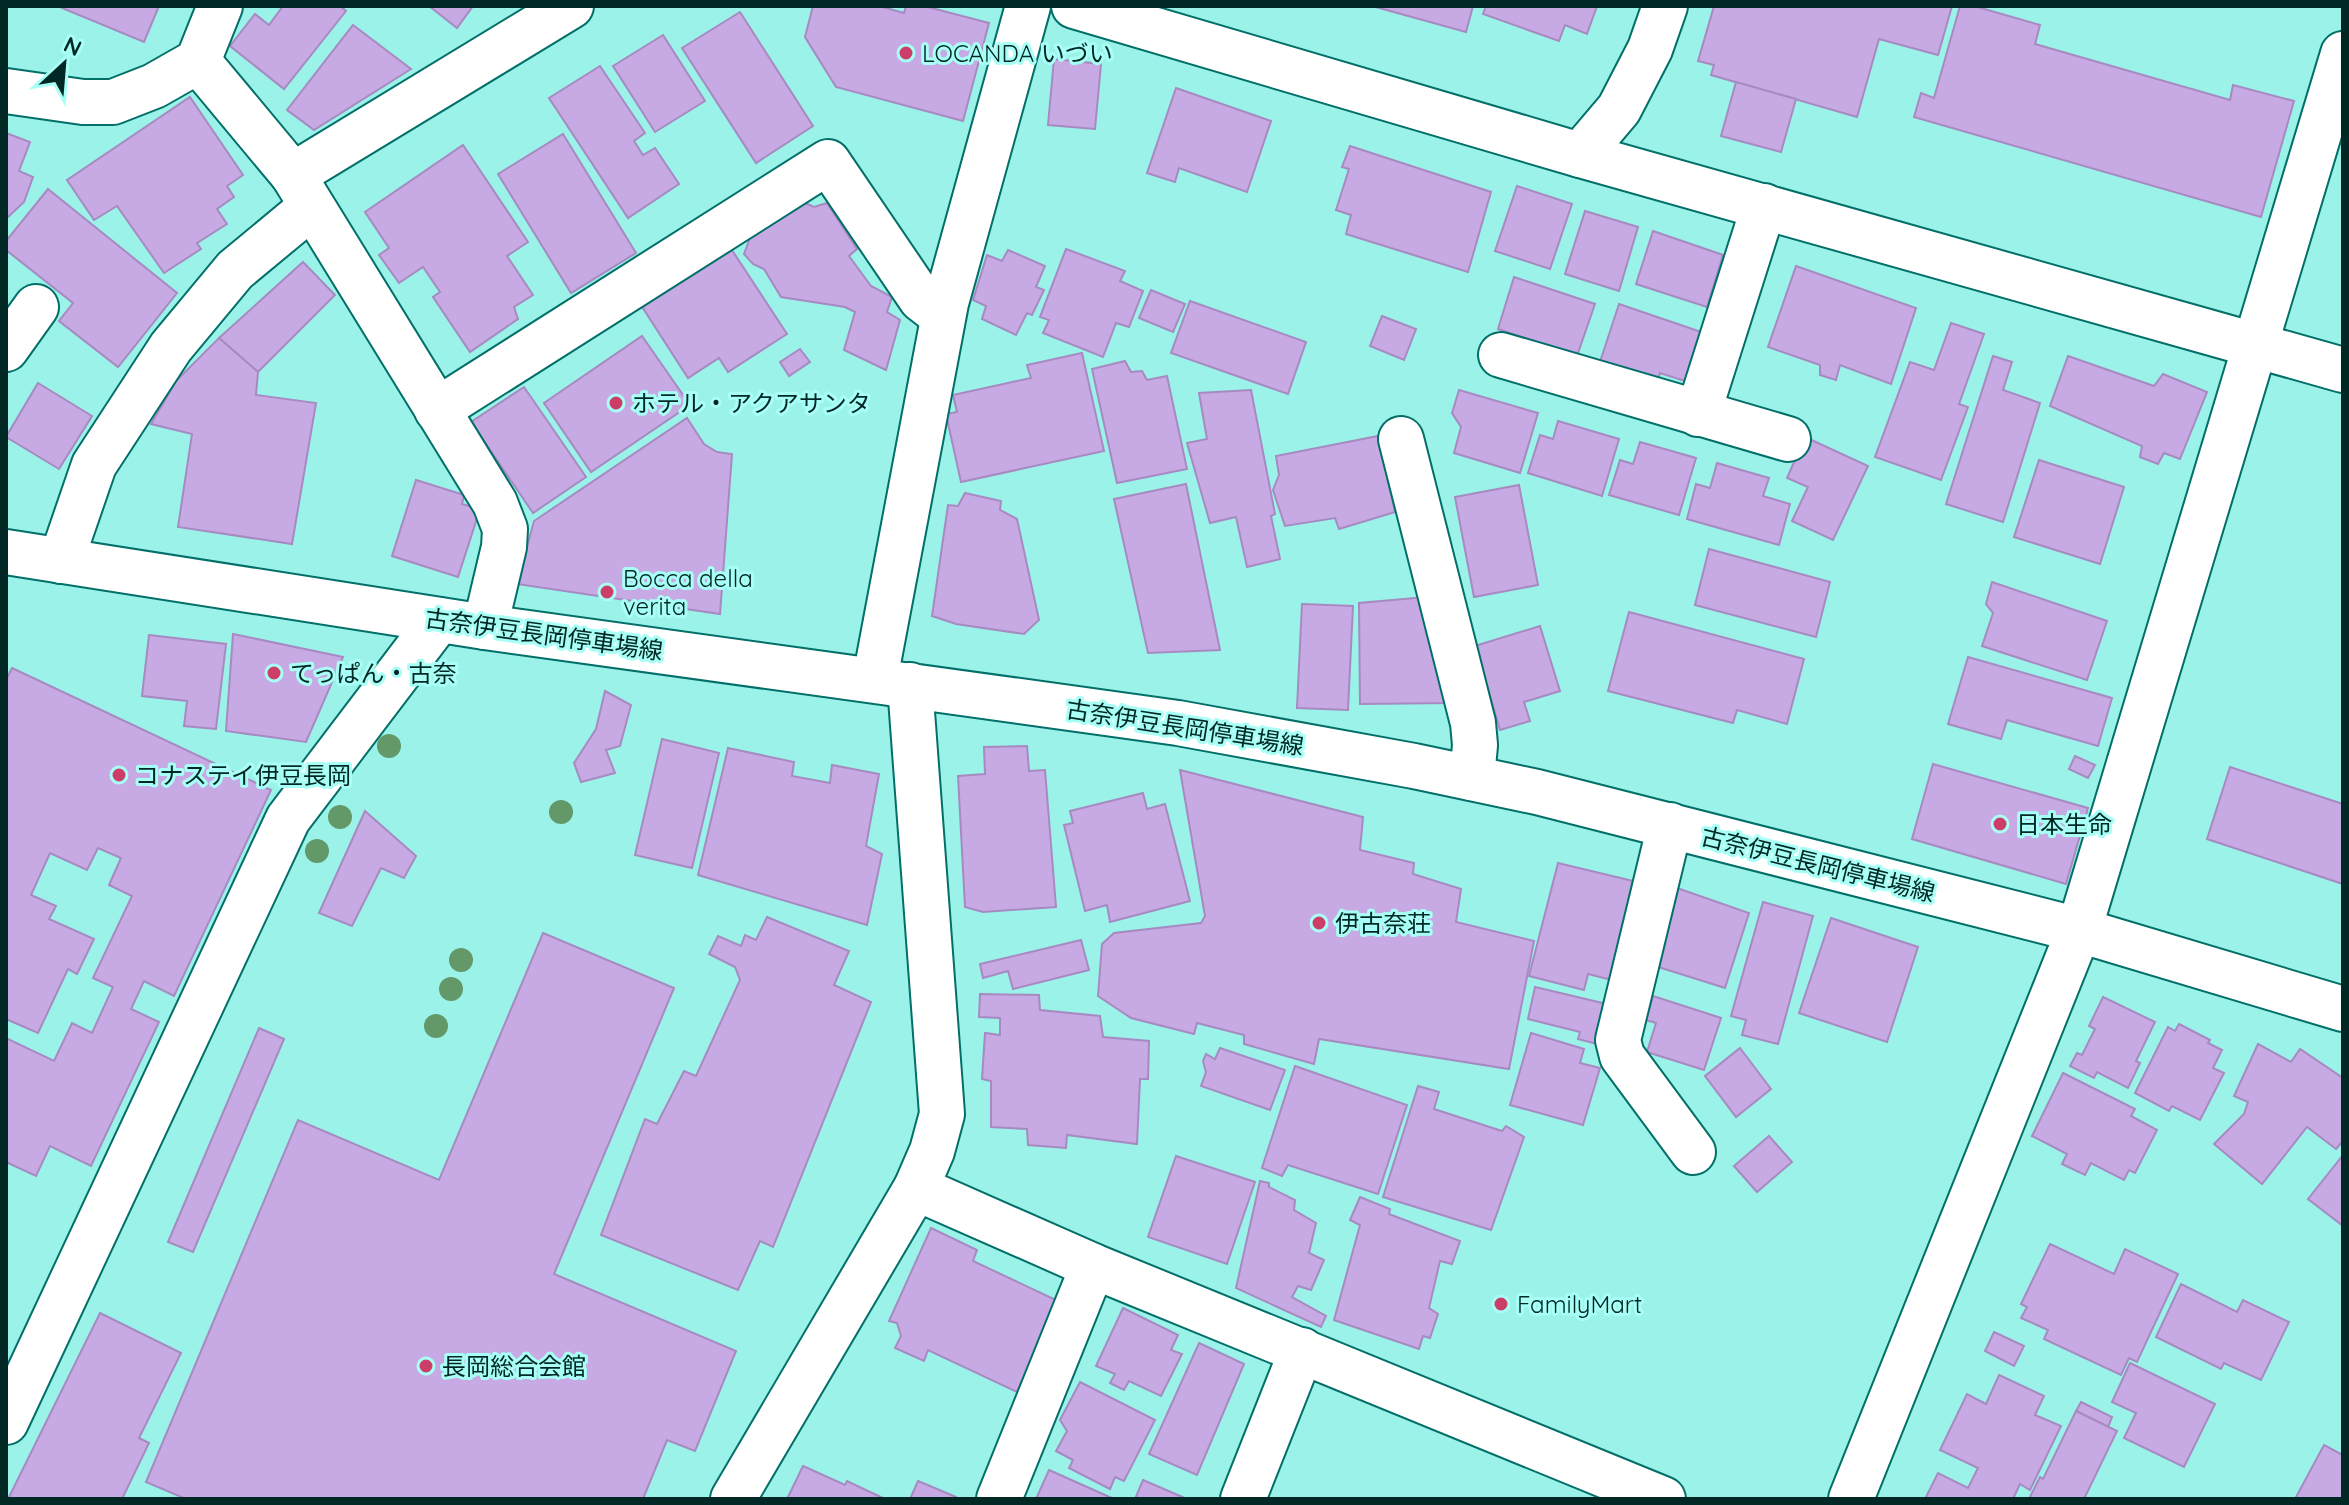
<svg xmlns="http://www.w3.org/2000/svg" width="2349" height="1505" font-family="Quicksand,'Noto Sans JP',sans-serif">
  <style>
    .building { fill: #c7aae3; stroke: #a68ac1; stroke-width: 2 }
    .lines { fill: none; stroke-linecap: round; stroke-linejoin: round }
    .minor-casing { stroke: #026f69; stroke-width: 48 }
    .major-casing { stroke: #026f69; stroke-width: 48 }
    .minor { stroke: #fff; stroke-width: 44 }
    .major { stroke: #fff; stroke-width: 44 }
    .tree { fill: #639869 }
    .poi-dot { fill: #cc3e67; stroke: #a8fff6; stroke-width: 3 }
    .labels { text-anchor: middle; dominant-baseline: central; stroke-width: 6; stroke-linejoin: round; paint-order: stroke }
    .poi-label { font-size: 24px; fill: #012825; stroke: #a8fff6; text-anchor: start }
    .street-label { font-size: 24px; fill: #012825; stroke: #a8fff6 }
  </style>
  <rect width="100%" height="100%" fill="#9bf2e9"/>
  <g class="building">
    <path d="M63,6H159L144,42L62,8Z"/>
    <path d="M283,6H340L346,11L284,89L230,46L255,14L269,25Z"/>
    <path d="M429,6H473L457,28Z"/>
    <path d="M813,6H879L904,13L906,6H924L989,23L963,121L836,87L805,37Z"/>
    <path d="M1372,6H1473L1466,32Z"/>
    <path d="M1486,6H1597L1587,34L1565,25L1559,41L1483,14Z"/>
    <path d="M1714,6H1952L1938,55L1879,39L1857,117L1711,75L1714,65L1698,61Z"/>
    <path d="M1960,6H1974L2040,25L2035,44L2230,100L2233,85L2294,101L2261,217L1914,117L1921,93L1934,98Z"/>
    <path d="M740,12L813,126L756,163L682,48Z"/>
    <path d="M353,25L411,69L314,130L287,110Z"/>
    <path d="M663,35L705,101L655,132L613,66Z"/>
    <path d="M1054,59L1101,64L1095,129L1048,125Z"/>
    <path d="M600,66L645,133L634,141L643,155L655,148L679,184L628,218L549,98Z"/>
    <path d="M1736,82L1796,99L1781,152L1721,136Z"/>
    <path d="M1176,88L1271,121L1247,192L1179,168L1175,182L1147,173Z"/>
    <path d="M190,97L243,175L227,186L234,197L217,209L227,224L197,243L201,249L164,273L117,206L94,220L67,180Z"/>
    <path d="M6,133L30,142L19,171L33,177L24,202L6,219Z"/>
    <path d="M563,134L636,253L571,293L498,174Z"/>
    <path d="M463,145L528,242L507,256L533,295L514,307L518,319L470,352L433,297L440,292L423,267L399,283L379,255L389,248L365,212Z"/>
    <path d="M1350,146L1491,192L1468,272L1346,234L1351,215L1336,210L1349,169L1342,167Z"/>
    <path d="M1517,186L1572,204L1550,269L1495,251Z"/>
    <path d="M48,189L177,293L118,367L59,321L73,303L6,250V241Z"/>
    <path d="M803,202L814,207L827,203L857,249L849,256L871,286L892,297L887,312L900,320L886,370L844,350L855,312L845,307L781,297L764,269L753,264L744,254L750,238Z"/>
    <path d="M1585,211L1638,227L1619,291L1565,274Z"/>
    <path d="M1653,231L1723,255L1707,307L1636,284Z"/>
    <path d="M728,244L787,334L728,372L719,358L688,378L639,302Z"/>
    <path d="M1066,249L1125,271L1120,281L1143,291L1129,327L1116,323L1103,357L1043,333L1049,320L1040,317Z"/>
    <path d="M1008,250L1045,266L1036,287L1044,290L1032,315L1027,313L1016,335L982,319L986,306L973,300L987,255L1002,261Z"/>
    <path d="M303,262L335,295L258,372L219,338Z"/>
    <path d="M1796,266L1916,308L1891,384L1840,365L1836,380L1820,375V365L1768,347Z"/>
    <path d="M1514,277L1595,304L1577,356L1498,329Z"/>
    <path d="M1151,290L1185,304L1173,332L1139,318Z"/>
    <path d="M1190,301L1306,342L1288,394L1171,353Z"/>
    <path d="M1619,304L1704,333L1688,382L1660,373L1657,383L1599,365Z"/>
    <path d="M1382,316L1416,329L1404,360L1370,346Z"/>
    <path d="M1951,323L1984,334L1959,404L1968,407L1941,480L1875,457L1910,362L1934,370Z"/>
    <path d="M642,336L690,405L591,472L544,403Z"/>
    <path d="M219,338L258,372L256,395L316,403L292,544L178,527L192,434L151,424L176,381Z"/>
    <path d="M800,349L810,362L789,376L780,362Z"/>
    <path d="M1082,353L1104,451L961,482L946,414L957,412L953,395L1031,378L1027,365Z"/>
    <path d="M1993,356L2012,362L2003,390L2040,403L2003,522L1946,504Z"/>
    <path d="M2068,356L2154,386L2163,374L2207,392L2180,459L2164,453L2158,464L2140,457L2142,446L2050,406Z"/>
    <path d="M1125,361L1131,372L1142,371L1147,380L1167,376L1187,469L1117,483L1092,369Z"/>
    <path d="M38,383L92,416L59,469L6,437Z"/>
    <path d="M524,387L586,477L533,513L471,422Z"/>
    <path d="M1251,390L1275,514L1271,516L1280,559L1247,567L1236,517L1210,523L1187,443L1207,439L1199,393Z"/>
    <path d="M1459,390L1538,413L1520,473L1454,453L1461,427L1452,413Z"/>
    <path d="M687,418L704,444L717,452L732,454L720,614L517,584L534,521Z"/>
    <path d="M1558,421L1619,439L1602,496L1528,473L1540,435L1553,439Z"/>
    <path d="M1378,436L1395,512L1339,529L1335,518L1285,526L1273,490L1279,475L1276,456Z"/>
    <path d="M1805,437L1868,466L1833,540L1792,521L1808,487L1787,478Z"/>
    <path d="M1640,442L1696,458L1679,515L1609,495L1620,460L1633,464Z"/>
    <path d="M2039,460L2124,487L2100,564L2014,537Z"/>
    <path d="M1717,463L1769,478L1763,496L1790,504L1779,545L1687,519L1696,484L1710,488Z"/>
    <path d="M416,480L464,495L462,504L480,509L458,577L392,556Z"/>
    <path d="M1186,484L1220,650L1148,653L1114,499Z"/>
    <path d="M1519,485L1538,585L1474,597L1455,497Z"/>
    <path d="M965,493L1001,501L1000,510L1017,519L1039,620L1024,634L956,624L932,616L948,505L958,506Z"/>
    <path d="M1709,549L1830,582L1816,637L1695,605Z"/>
    <path d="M1992,582L2107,621L2087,680L1982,646L1993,613L1986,604Z"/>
    <path d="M1426,597L1452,703L1360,704L1359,603Z"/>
    <path d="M1302,604L1353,606L1348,710L1297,708Z"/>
    <path d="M1629,612L1804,659L1787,724L1737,710L1733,723L1608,691Z"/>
    <path d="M1540,626L1560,691L1524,702L1530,721L1500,730L1475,646Z"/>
    <path d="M233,634L343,657L306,742L226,731Z"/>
    <path d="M149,635L226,644L216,729L184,726L187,701L142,696Z"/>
    <path d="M1968,657L2112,698L2098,746L2007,720L2001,739L1948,724Z"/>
    <path d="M12,668L271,790L174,996L144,981L131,1009L159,1022L91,1166L50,1146L36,1176L6,1162V1038L54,1061L72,1023L92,1033L113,987L93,978L132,896L109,885L121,858L98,848L87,870L50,853L31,895L56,906L49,919L94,939L77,974L68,969L38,1033L6,1019V680Z"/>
    <path d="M605,691L631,705L620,746L606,750L615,773L581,782L574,763L596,729Z"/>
    <path d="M662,739L719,753L692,868L635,855Z"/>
    <path d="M1027,746L1029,771L1045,770L1056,907L983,912L965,907L958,776L985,774L984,747Z"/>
    <path d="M728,748L794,762L792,776L830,783L832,765L879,774L866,846L882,854L867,925L698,875Z"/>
    <path d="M2075,756L2095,765L2088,778L2069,769Z"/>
    <path d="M1933,764L2088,808L2066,884L1912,839Z"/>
    <path d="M2230,767L2343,804V884L2207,839Z"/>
    <path d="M1180,770L1363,817L1360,850L1414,863L1413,874L1461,889L1456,922L1534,941L1509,1069L1319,1039L1314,1064L1244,1044V1035L1197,1023L1194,1034L1131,1018L1098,996L1102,944L1114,933L1201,923L1205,916Z"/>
    <path d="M1143,793L1147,809L1165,804L1190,901L1110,922L1107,905L1085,911L1064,825L1073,823L1070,811Z"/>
    <path d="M365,811L416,856L404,878L381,868L352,926L319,913Z"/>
    <path d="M1558,863L1633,881L1628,901L1635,904L1616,981L1588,974L1584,990L1529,976Z"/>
    <path d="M1677,888L1749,913L1725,988L1652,965Z"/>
    <path d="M1763,902L1813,916L1778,1044L1742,1035L1746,1020L1731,1016Z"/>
    <path d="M767,917L849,951L834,985L871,1002L773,1247L760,1241L738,1290L601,1235L645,1119L657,1124L684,1071L696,1076L740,980L735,967L709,954L718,936L741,946L745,935L756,940Z"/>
    <path d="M1831,918L1918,947L1887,1042L1799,1013Z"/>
    <path d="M543,933L674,988L554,1274L736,1351L695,1451L667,1440L643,1499H186L146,1482L298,1120L439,1180Z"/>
    <path d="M1081,940L1089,970L1013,989L1008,971L983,978L980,964Z"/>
    <path d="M1535,987L1611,1005L1601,1045L1578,1039L1580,1032L1528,1019Z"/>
    <path d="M980,994L1039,995L1040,1010L1100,1016L1103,1037L1149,1041L1148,1079H1140L1137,1144L1067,1135L1066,1148L1028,1145L1027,1129L991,1127V1081L982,1079L985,1033L1000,1035V1018L979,1017Z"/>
    <path d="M1653,996L1721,1018L1704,1070L1647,1052L1656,1023L1646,1020Z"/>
    <path d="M2103,997L2155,1022L2136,1061L2140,1063L2128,1088L2097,1072L2094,1078L2070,1066L2077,1053L2082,1055L2095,1029L2089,1026Z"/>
    <path d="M2179,1024L2210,1040L2208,1043L2222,1050L2213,1068L2224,1073L2200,1120L2172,1106L2169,1111L2135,1093L2168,1027L2175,1031Z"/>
    <path d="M259,1028L284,1039L193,1252L168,1242Z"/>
    <path d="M1531,1033L1584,1049L1580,1063L1600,1068L1583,1125L1510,1105Z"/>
    <path d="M2258,1044L2291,1062L2300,1049L2343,1078V1141L2336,1149L2307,1127L2262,1184L2214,1144L2244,1114L2248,1102L2234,1096Z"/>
    <path d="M1220,1048L1285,1070L1270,1110L1201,1086L1206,1072L1203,1061L1206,1054L1215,1059Z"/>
    <path d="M1740,1048L1771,1089L1736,1117L1705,1076Z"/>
    <path d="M1295,1066L1407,1105L1378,1194L1288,1165L1282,1176L1262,1168Z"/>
    <path d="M2063,1073L2135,1109L2131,1116L2157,1130L2135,1173L2129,1170L2124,1180L2091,1163L2085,1175L2062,1164L2067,1154L2032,1136Z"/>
    <path d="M1418,1086L1439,1092L1434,1109L1502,1131L1506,1126L1524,1137L1491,1230L1383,1197Z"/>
    <path d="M1769,1136L1792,1162L1757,1192L1734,1166Z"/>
    <path d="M2343,1155V1226L2308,1199Z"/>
    <path d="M1176,1156L1255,1182L1227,1264L1148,1237Z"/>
    <path d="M1260,1181L1269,1183V1187L1295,1200L1294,1210L1316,1223L1309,1253L1324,1260L1311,1290L1298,1286L1292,1297L1326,1316L1321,1327L1236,1288Z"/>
    <path d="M1360,1197L1390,1209L1389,1214L1460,1241L1452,1264L1440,1261L1429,1308L1438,1314L1430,1338L1423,1336L1419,1349L1334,1320L1360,1225L1350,1220Z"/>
    <path d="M931,1228L977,1250L973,1261L1058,1301L1017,1392L928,1350L924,1361L895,1348L901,1336L897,1323L889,1321Z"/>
    <path d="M2050,1244L2114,1274L2125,1249L2178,1274L2137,1362L2129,1358L2121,1375L2044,1339L2048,1330L2021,1318L2027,1307L2021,1304Z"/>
    <path d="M2181,1284L2237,1312L2243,1300L2289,1322L2261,1380L2224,1363L2221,1369L2156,1337Z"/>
    <path d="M1123,1308L1178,1335L1171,1350L1182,1354L1161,1396L1129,1381L1124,1390L1110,1383L1115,1374L1096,1366Z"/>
    <path d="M100,1313L181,1353L139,1438L149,1443L122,1499H13L9,1497Z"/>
    <path d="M1994,1332L2024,1346L2014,1366L1985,1351Z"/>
    <path d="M1199,1343L1244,1364L1197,1475L1149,1454Z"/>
    <path d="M2130,1363L2215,1404L2184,1467L2124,1438L2136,1413L2112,1402Z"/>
    <path d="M1999,1375L2044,1396L2035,1415L2061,1426L2030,1490L2020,1484L2013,1499H1925L1938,1473L1968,1488L1978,1468L1940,1450L1967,1394L1986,1404Z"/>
    <path d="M1080,1382L1155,1420L1124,1481L1115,1477L1110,1489L1069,1468L1073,1460L1056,1451L1067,1431L1060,1420Z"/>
    <path d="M2081,1402L2112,1417L2108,1427L2076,1411Z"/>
    <path d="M2076,1411L2117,1431L2084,1499H2029L2040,1477L2043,1479Z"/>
    <path d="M2324,1445L2343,1455V1499H2295Z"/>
    <path d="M803,1466L845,1485L847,1481L885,1499H787Z"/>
    <path d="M1049,1470L1114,1499H1036Z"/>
    <path d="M1143,1480L1187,1499H1135Z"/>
    <path d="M918,1481L956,1497V1499H910Z"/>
  </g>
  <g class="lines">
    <defs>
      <g id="minor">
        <path d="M1074,6L1580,155L2343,370"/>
        <path d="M198,61L293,175L495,503L505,529L504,547L485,627"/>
        <path d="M6,91L83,102H113L154,86L198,61L220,6"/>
        <path d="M1580,155L1619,109L1650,49L1665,6"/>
        <path d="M293,175L571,6"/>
        <path d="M6,349L36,307"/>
        <path d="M1501,355L1788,439"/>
        <path d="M437,410L828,162L921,299L943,316"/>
        <path d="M1698,414L1764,206"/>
        <path d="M1401,439L1473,723L1475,745L1472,778"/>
        <path d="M61,561L94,465L171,347L235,270L311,207"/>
        <path d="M875,679L946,303L1028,6"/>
        <path d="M910,685L942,1114L932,1151L916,1188"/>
        <path d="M1670,825L1618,1040L1622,1056L1693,1152"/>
        <path d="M6,1422L288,819L439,620"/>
        <path d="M733,1499L916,1188L1093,1266L1663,1499"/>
        <path d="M999,1499L1093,1266"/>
        <path d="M1243,1499L1302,1350"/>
        <path d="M1851,1499L2079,930L2343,54"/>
      </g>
      <path id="major" d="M6,552L485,627L1178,723L1414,766L1537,792L2079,930L2343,1009"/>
    </defs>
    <use href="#minor" class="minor-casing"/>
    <use href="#major" class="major-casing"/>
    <use href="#minor" class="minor"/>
    <use href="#major" class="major"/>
  </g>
  <g class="tree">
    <circle cx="389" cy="746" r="12"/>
    <circle cx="561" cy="812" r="12"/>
    <circle cx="340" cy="817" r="12"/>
    <circle cx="317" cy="851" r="12"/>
    <circle cx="461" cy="960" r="12"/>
    <circle cx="451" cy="989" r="12"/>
    <circle cx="436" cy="1026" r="12"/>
  </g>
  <g class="poi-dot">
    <circle cx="906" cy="53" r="8"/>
    <circle cx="616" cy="403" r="8"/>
    <circle cx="607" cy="592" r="8"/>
    <circle cx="274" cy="673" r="8"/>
    <circle cx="119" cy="775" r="8"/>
    <circle cx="2000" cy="824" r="8"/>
    <circle cx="1319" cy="923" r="8"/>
    <circle cx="1501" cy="1304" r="8"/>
    <circle cx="426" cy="1366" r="8"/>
  </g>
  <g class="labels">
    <g class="poi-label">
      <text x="922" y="53">LOCANDA いづい</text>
      <text x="632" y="403">ホテル・アクアサンタ</text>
      <text x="623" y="578">Bocca della<tspan x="623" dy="28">verita</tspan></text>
      <text x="290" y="673">てっぱん・古奈</text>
      <text x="135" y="775">コナステイ伊豆長岡</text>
      <text x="2016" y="824">日本生命</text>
      <text x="1335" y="923">伊古奈荘</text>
      <text x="1517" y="1304">FamilyMart</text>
      <text x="442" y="1366">長岡総合会館</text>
    </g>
    <g class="street-label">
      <text transform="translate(544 634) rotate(8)">古奈伊豆長岡停車場線</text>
      <text transform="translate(1185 727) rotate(9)">古奈伊豆長岡停車場線</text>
      <text transform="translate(1818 864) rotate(14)">古奈伊豆長岡停車場線</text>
    </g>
  </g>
  <rect width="2349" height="1505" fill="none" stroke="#012825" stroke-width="16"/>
  <g transform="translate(64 64) rotate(26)" stroke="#a8fff6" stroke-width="6" paint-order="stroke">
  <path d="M0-6L14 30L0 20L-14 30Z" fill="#012825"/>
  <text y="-12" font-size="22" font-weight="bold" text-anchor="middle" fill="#012825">N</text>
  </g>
</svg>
